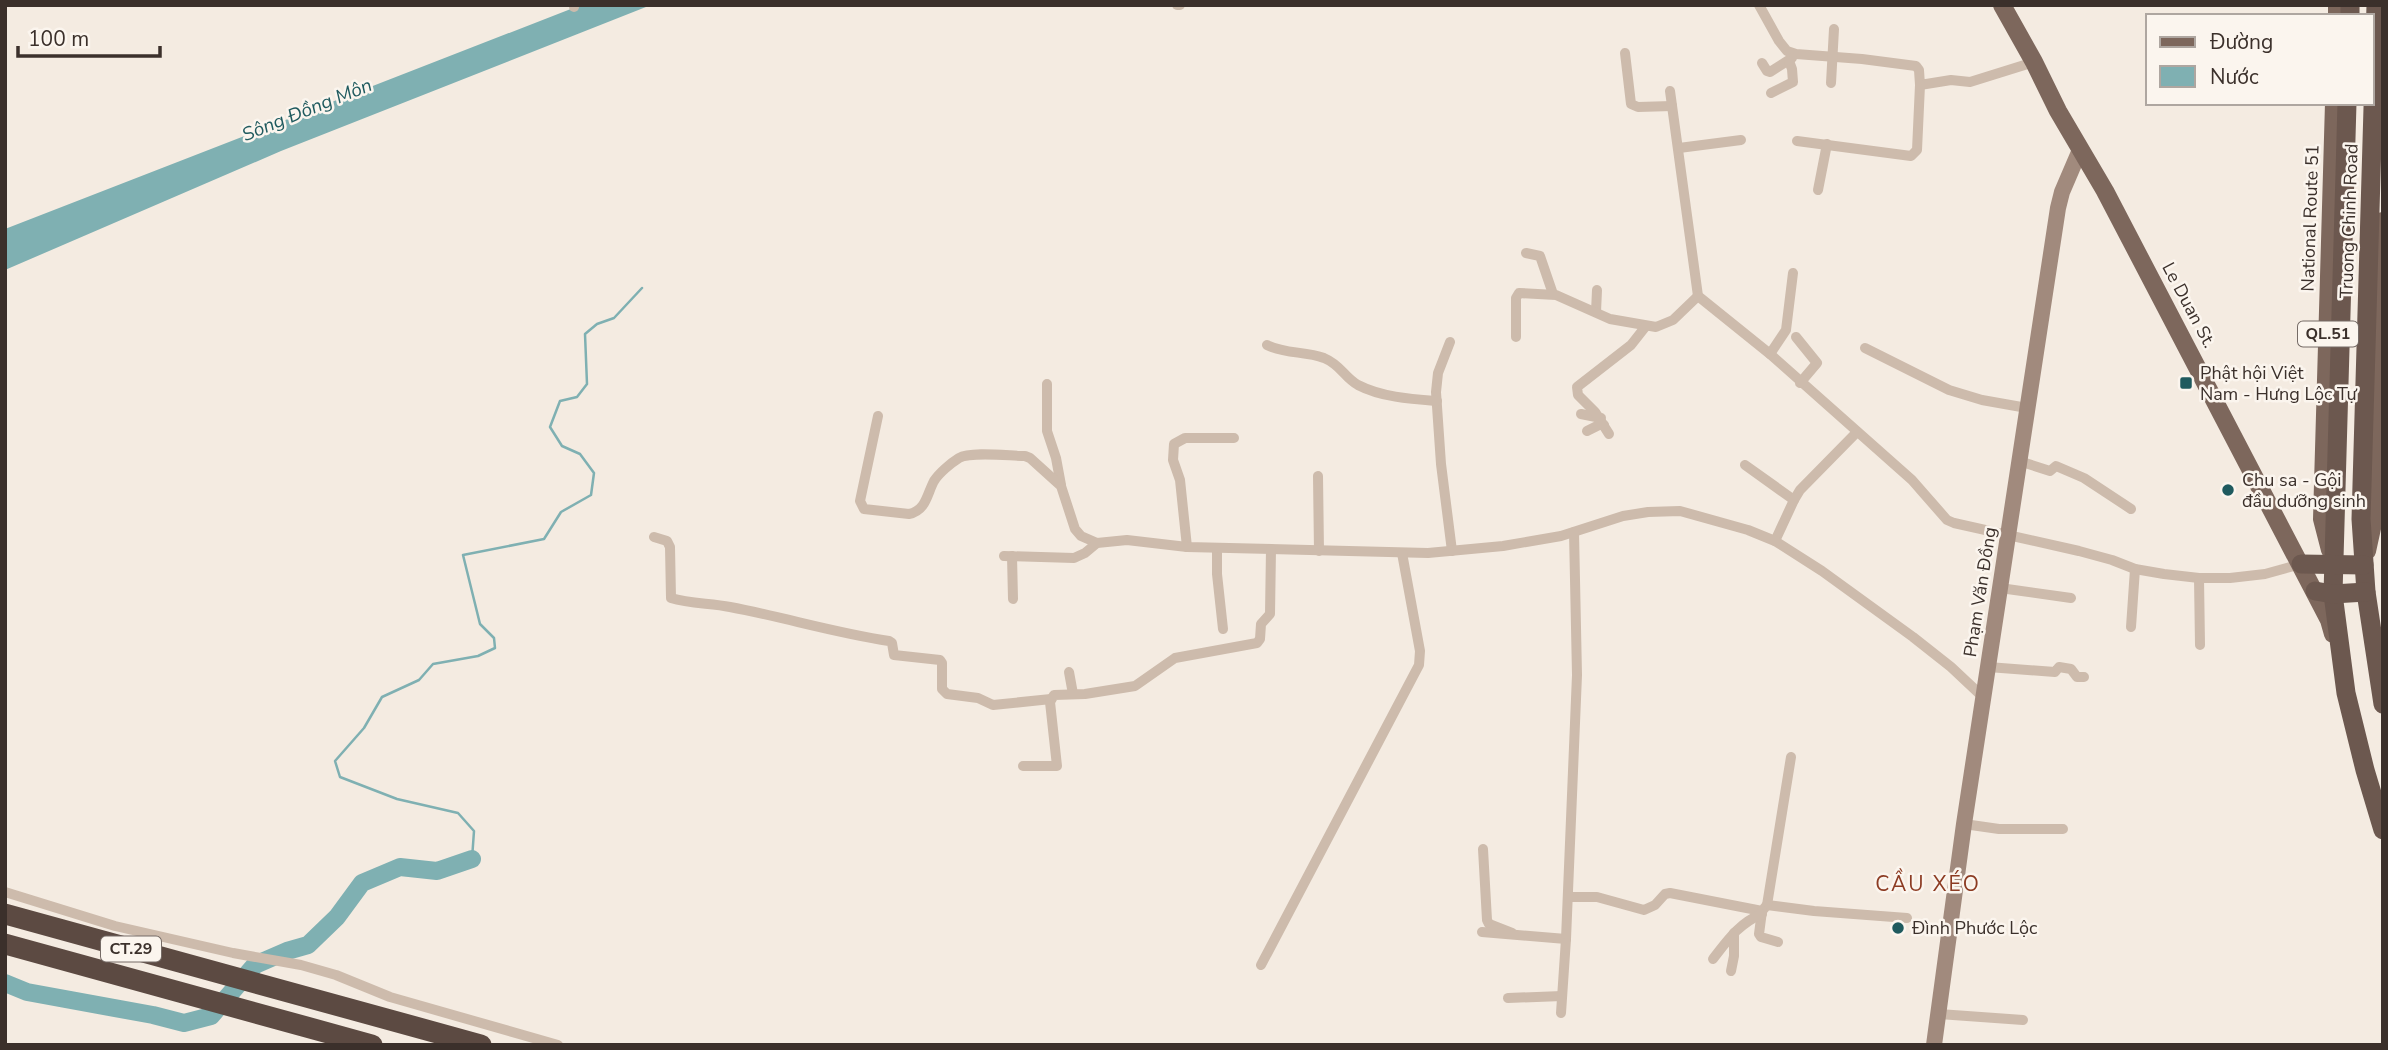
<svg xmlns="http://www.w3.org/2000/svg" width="2388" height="1050" font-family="'Nunito Sans',sans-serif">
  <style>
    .water { fill: #7fb0b2 }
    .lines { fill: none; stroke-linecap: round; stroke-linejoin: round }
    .stream { stroke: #7fb0b2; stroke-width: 2.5 }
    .river { stroke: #7fb0b2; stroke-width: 18 }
    .minor { stroke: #cdbbac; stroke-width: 10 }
    .secondary { stroke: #a18a7d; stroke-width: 16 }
    .primary { stroke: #7d675c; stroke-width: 18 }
    .trunk { stroke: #6c584f; stroke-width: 19 }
    .motorway { stroke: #5c4a42; stroke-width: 21 }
    .poi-dot { fill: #1f5a5e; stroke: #fbf5ee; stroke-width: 2.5 }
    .labels { text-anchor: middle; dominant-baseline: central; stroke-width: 5; stroke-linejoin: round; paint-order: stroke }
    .shield { fill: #fbf5ee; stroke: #756b66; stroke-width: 2 }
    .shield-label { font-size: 16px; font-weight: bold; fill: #3b302b }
    .street-label { font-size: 18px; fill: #3b302b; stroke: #fbf5ee }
    .poi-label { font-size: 18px; fill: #3b302b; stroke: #fbf5ee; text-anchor: start }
    .water-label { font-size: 19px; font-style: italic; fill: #1f5a5e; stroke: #fbf5ee }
    .quarter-label { font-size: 21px; letter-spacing: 2px; fill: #8c3b22; stroke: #fbf5ee }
  </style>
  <rect width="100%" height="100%" fill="#f4ebe1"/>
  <path class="water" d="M581,5H651L281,151L5,270V229Z"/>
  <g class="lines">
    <path class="stream" d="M472,859L474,831L458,813L397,799L340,777L335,761L364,728L382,697L419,680L433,664L478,656L495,648L494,638L480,624L463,555L544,539L561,512L591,495L594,473L580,454L562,446L550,427L560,401L577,397L587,384L585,334L597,324L614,318L642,288"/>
    <path class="river" d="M5,983L27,992L153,1015L184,1023L211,1016L255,965L287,951L308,945L337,917L362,883L400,867L437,871L472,859"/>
    <g class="minor">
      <path d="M574,5V7"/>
      <path d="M1177,5H1180"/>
      <path d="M1759,5L1779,41L1787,51L1796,54L1862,59L1916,66L1919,70L1920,85L1951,80L1970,82L2034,62"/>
      <path d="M1625,53L1631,104L1638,107L1672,106"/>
      <path d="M1762,63L1767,71L1770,72L1792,58"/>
      <path d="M1831,83L1834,29"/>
      <path d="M1670,91L1698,296L1770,354L1912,480L1947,520L1954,523L2079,551L2112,560L2135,569L2164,574L2199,578H2230L2265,574L2301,564"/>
      <path d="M1771,93L1793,82L1792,69L1789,61"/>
      <path d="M1797,141L1911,156L1917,150L1920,85"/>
      <path d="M1679,148L1741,140"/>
      <path d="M1818,190L1827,144"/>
      <path d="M1526,253L1540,256L1553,294"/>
      <path d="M1596,312L1597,290"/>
      <path d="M1516,337V298L1519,293L1556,295L1610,319L1656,327L1673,320L1698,296"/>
      <path d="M1796,337L1817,363L1800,383"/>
      <path d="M1450,342L1438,373L1436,392L1441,464L1452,551"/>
      <path d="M1267,345C1285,354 1305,351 1324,358C1341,365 1344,377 1358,385C1381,397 1410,399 1437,401"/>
      <path d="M1865,348L1949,390L1982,400L2027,408"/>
      <path d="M1770,354L1786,330L1793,273"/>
      <path d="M1047,384V431L1056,458L1061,485"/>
      <path d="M1581,414L1601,418"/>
      <path d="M878,416L860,501L864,509L909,514C926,511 927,494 934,481C939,473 951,463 959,458C971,451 1010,456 1025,456L1030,458L1061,486L1075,529L1081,536L1097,543"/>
      <path d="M1587,431L1599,425H1604"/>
      <path d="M1609,434L1595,412L1578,395L1577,387L1631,345L1646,326"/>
      <path d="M2019,461L2050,471L2056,466L2084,478L2131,509"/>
      <path d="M1745,465L1794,500"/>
      <path d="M1318,476L1319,551"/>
      <path d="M654,537L667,541L670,547L671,598C690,604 711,603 730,607C783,617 836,633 889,641L892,643L894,655L940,660L942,663V689L947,694L978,698L993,705L1051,699"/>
      <path d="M1775,541L1794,500L1800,490L1857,432"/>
      <path d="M1187,547L1180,480L1173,460L1174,444L1185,438H1234"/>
      <path d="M1217,548V574L1223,629"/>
      <path d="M1004,556L1074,558L1085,553L1097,543L1127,540L1187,547L1428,553L1503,546L1561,536L1623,516L1648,512L1680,511L1748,530L1775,541L1822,571L1913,637L1951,667L1984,698"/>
      <path d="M1012,556L1013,599"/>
      <path d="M2199,578L2200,645"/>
      <path d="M2000,588L2071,598"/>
      <path d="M2131,627L2135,569"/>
      <path d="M1988,667L2055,672L2059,667L2071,669L2077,677H2084"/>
      <path d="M1069,672L1073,694"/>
      <path d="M1023,766H1057L1050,702L1054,695L1085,694L1135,686L1175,658L1257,643L1260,639L1261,624L1270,614L1271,549"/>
      <path d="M1964,824L1999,829H2063"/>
      <path d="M1483,849L1487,920L1489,924L1512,933"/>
      <path d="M5,892L115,926L233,953L301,965L336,975L390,997L558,1045"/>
      <path d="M1568,897H1597L1644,910L1655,905L1665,894L1670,893L1762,911L1767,905L1814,911L1907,918"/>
      <path d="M1767,905L1791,757"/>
      <path d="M1762,911L1759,934L1761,937L1778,942"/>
      <path d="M1482,932L1566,939"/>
      <path d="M1713,959C1727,941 1739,923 1762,914"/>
      <path d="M1261,965L1419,665L1420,651L1402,553"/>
      <path d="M1731,971L1734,956V933"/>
      <path d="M1508,998L1562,996"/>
      <path d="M1561,1013L1566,939L1577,675L1574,532"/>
      <path d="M1939,1014L2023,1020"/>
    </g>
    <path class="secondary" d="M1934,1045L1964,824L2058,208L2062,192L2080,150"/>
    <g class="primary">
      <path d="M2002,5L2034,62L2058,111L2105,191L2329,620L2333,634"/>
      <path d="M2337,16V5"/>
      <path d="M2330,550L2322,519L2334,103"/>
      <path d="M2367,551L2374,519L2383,221"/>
    </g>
    <g class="trunk">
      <path d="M2376,5L2361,519L2366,592L2383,704"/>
      <path d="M2350,16V5"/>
      <path d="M2347,103L2333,594L2346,693L2365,770L2383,830"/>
      <path d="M2301,564L2364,565"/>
      <path d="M2315,591L2333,594L2366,592"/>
    </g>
    <g class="motorway">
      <path d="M5,914L481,1045"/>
      <path d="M5,944L372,1045"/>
    </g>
  </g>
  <g class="poi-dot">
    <rect x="2179" y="376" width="14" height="14" rx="3.5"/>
    <circle cx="2228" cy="490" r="7"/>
    <circle cx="1898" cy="928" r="7"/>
  </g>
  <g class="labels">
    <g class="shield">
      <rect x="2298" y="321.5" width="60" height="25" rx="5"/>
      <rect x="101" y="936.5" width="60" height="25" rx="5"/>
    </g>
    <g class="shield-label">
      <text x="2328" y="334">QL.51</text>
      <text x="131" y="949">CT.29</text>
    </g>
    <g class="street-label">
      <text transform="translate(2310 218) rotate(-88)">National Route 51</text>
      <text transform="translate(2349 221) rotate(-88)">Truong Chinh Road</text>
      <text transform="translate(2189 305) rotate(62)">Le Duan St.</text>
      <text transform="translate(1980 592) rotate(-81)">Phạm Văn Đồng</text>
    </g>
    <g class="poi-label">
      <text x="2200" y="373">Phật hội Việt<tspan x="2200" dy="21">Nam - Hưng Lộc Tự</tspan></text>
      <text x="2242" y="480">Chu sa - Gội<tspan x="2242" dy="21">đầu dưỡng sinh</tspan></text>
      <text x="1912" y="928">Đình Phước Lộc</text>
    </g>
    <g class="water-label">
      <text transform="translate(307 110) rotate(-22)">Sông Đồng Môn</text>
    </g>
    <g class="quarter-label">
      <text x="1928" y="884">CẦU XÉO</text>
    </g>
  </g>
  <rect width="2388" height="1050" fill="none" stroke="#3b302b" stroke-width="14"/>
  <rect x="2146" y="14" width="228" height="91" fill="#fbf5ee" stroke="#aea6a0" stroke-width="2"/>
  <rect x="2160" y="37" width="35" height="10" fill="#7d675c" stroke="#aea6a0" stroke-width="2"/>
  <text x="2210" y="49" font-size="21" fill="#3b302b">Đường</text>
  <rect x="2160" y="66" width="35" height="21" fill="#7fb0b2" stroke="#aea6a0" stroke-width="2"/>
  <text x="2210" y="84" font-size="21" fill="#3b302b">Nước</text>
  <path d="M18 46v10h142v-10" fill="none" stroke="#3b302b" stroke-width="3.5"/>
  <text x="28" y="46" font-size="21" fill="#3b302b" stroke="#fbf5ee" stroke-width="5" paint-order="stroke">100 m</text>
</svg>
